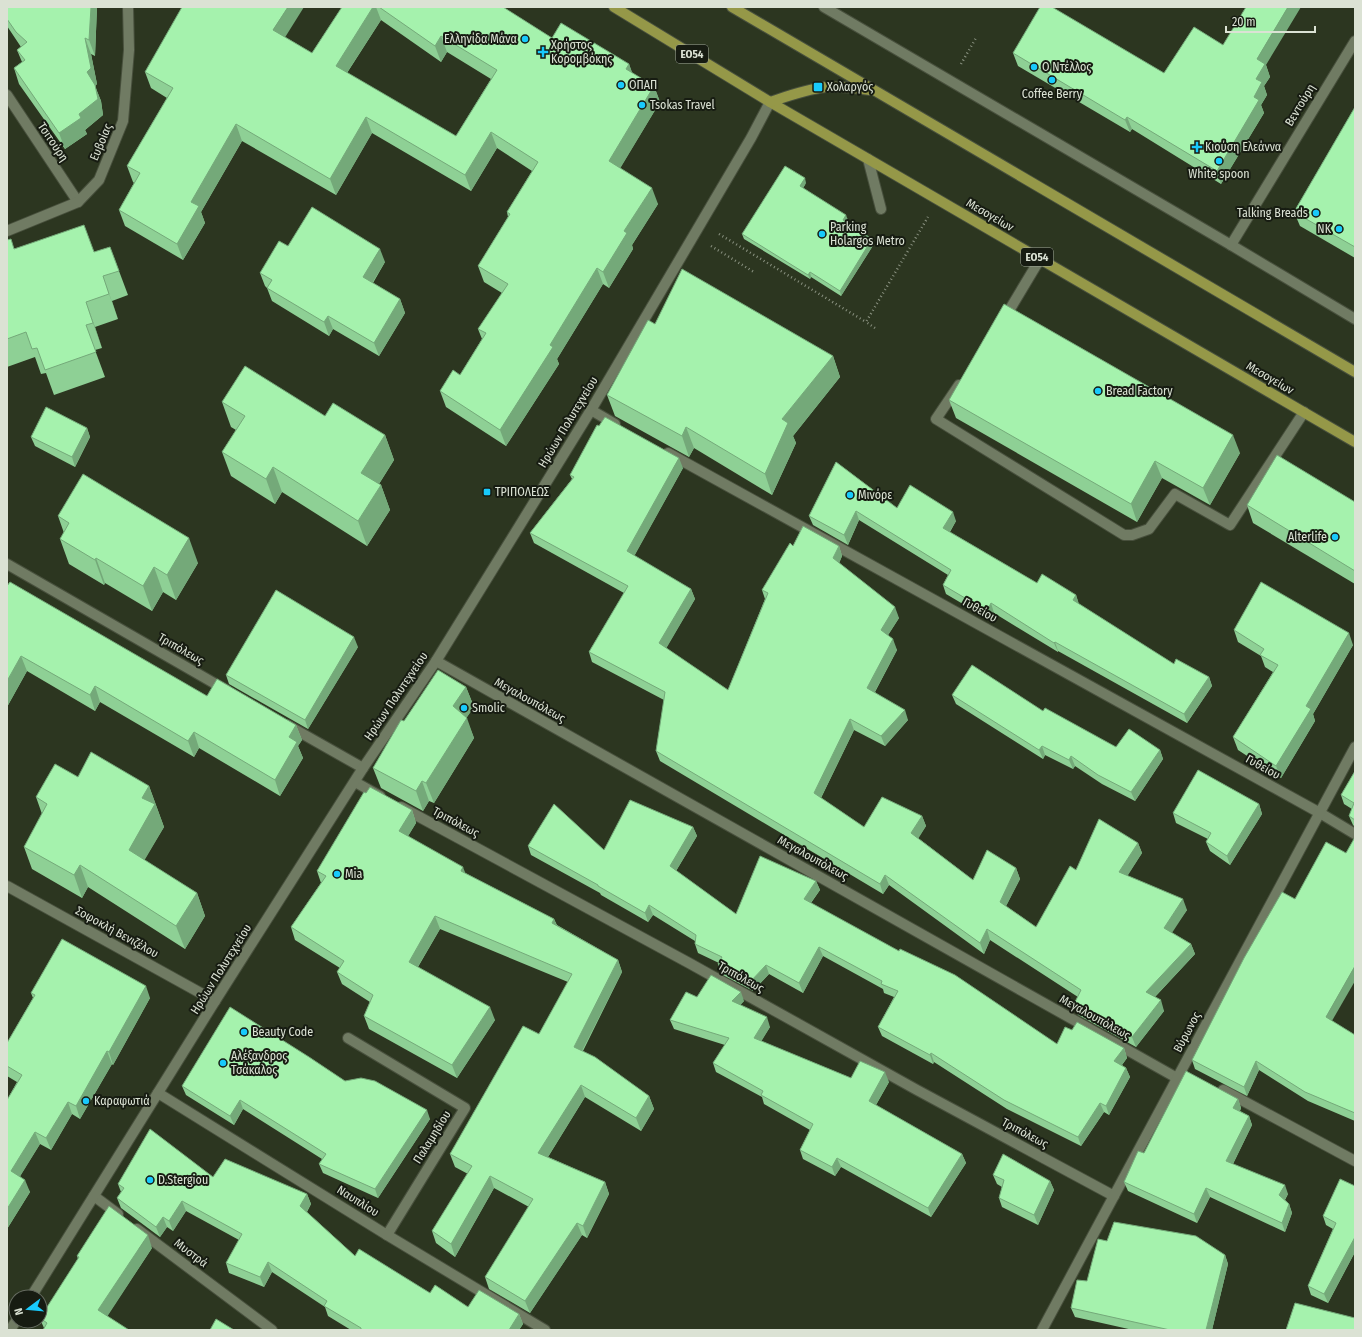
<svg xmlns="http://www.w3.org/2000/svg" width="1362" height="1337" font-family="'Fira Sans Condensed',sans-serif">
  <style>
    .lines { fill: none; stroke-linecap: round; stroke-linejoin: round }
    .lane-casing { stroke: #48503d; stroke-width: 12 }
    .street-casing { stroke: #48503d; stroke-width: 12 }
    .secondary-casing { stroke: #48503d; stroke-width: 12 }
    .primary-casing { stroke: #48503d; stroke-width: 12 }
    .path { stroke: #8a9280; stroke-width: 2.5; stroke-dasharray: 1 3; stroke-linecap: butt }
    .lane { stroke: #707b63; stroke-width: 10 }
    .street { stroke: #707b63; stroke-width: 10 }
    .secondary { stroke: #707b63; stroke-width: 10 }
    .primary { stroke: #959848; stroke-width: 10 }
    .wall { fill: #8ed095; fill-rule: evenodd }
    .shaded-wall { fill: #74a979 }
    .building { fill: #a5f2ad; stroke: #74a979 }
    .poi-dot { fill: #18cafc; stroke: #171c12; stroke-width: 1.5 }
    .labels { text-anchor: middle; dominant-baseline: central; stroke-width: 4; stroke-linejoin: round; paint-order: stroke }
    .shield { fill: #171c12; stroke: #a0a79a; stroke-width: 1 }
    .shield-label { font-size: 11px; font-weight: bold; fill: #dbe2d4 }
    .poi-label { font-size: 12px; fill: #dbe2d4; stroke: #171c12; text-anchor: start }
    .street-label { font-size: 12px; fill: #dbe2d4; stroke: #171c12 }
  </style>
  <rect width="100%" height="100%" fill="#2c3620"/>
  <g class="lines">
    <defs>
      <g id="lane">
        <path d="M868,159L881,209"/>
        <path d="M1004,319L1040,259"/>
        <path d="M959,385L936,419L1124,535H1132L1149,529L1175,494L1230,525L1304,412"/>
      </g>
      <g id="street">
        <path d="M824,7L1231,245L1355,319"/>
        <path d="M7,95L78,202"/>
        <path d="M7,231L78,202L99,180L123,121L129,50L128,7"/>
        <path d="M1231,245L1355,41"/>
        <path d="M591,410L615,424"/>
        <path d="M668,453L1320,813L1355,834"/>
        <path d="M7,564L226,690"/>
        <path d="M436,661L1177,1078"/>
        <path d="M287,725L363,768"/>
        <path d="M355,782L380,796"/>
        <path d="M401,807L689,963L917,1090L1114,1196"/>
        <path d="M348,1038L465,1108L387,1235"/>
        <path d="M1223,1090L1355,1161"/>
        <path d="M158,1093L387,1235L545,1330"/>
        <path d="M94,1196L118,1214"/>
        <path d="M137,1229L272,1330"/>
        <path d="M1042,1330L1355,747"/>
      </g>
      <g id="secondary">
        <path d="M7,886L215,1001"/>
        <path d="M31,1297L215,1001L363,768L436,661L591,410L751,138L770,102"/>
        <path d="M10,1330L16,1321"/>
      </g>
      <g id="primary">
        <path d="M614,7L770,102L1355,442"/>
        <path d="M732,7L1355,372"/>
        <path d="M770,102C788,96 807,89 826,87C841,86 855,88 870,90"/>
      </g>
    </defs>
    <use href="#lane" class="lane-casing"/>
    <use href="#street" class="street-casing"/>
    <use href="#secondary" class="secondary-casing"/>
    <use href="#primary" class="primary-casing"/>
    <g class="path">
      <path d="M961,64L976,38"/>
      <path d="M719,234L866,322"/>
      <path d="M711,246L754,272"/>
      <path d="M875,328L866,322L928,217"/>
    </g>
    <use href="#lane" class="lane"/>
    <use href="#street" class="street"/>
    <use href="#secondary" class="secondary"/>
    <use href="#primary" class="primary"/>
  </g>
  <g class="wall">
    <path d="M7,7H97L95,56L91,54L97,84L95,86L101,101L103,115L85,130L87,134L65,149L19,84L14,68L22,62L17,50L21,47L7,26Z"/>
    <path d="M342,7H503L552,38L629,64L632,73L654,86L660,102L620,168L658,204L632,245L633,249L609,288L603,284L557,359L559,364L506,446L446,407L440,391L460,375L482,339L478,329L502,293L484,282L478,266L508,217L507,212L532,171L497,148L471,191L372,133L336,195L242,141L201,212L205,223L183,260L125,226L119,210L134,183L133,182L127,166L167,98L151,88L145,72L285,37L312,53ZM381,20L441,62L447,52L491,79L456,136L347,73Z"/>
    <path d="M1223,45L1266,65L1270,77L1264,86L1267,95L1261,105L1264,113L1221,184L1132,129L1130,132L1018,66L1013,53L1164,73Z"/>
    <path d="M1355,107V258L1300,226L1294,212Z"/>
    <path d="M806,183L803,188L848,220L846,222L874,244L841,296L811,277L810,279L744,239L742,234Z"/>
    <path d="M7,240L15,249L94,252L110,247L128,295L112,301L118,319L95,327L102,348L95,350L105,377L54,395L46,373L41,374L35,357L7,367Z"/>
    <path d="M288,246L385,262L373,283L400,299L405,313L379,356L333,329L329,336L272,301L267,288L265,286L260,273Z"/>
    <path d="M655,324L833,356L840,377L793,436L796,443L772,495L694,448L689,457L615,416L607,395Z"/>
    <path d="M949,400L1240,453L1210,505L1162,478L1137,522L956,418Z"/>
    <path d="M222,402L325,416L385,435L394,460L379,484L381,485L390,510L367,546L282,492L275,504L231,476L222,452L236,430L231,427Z"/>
    <path d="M87,428L90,437L75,467L35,446L31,437Z"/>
    <path d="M836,462L897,508L956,521L950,532L1037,583L1076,595L1079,605L1174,664L1209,677L1212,686L1187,723L1058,651V652L994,613L990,620L946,594L943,585L948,575L859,520L848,545L813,525L809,516Z"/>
    <path d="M683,468L634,556L691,589L695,599L666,648L728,690L765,599L762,590L793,546H839L842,556L839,563L899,618L888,635L897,650L875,692L908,720L885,746L854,730L821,798L864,827L922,816L926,826L918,838L973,880L1016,868L1020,879L1006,906L1036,927L1076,870L1138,843L1142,853L1127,876L1187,910L1171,932L1191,944L1195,954L1155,997L1164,1011L1136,1047L1078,1015L1074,1004L1078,997L990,940L984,954L889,885L883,894L660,761L656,751L664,700L592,662L589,652L624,593L534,543L530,533L572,479L570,475Z"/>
    <path d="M1355,502V584L1253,523L1247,505Z"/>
    <path d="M58,516L198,563L176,600L163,592L152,611L105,583L104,585L69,564L60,539L64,533Z"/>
    <path d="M7,586L207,696L296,725L302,740L298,746L303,758L280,796L199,748L194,757L100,702L95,711L27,671L7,707Z"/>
    <path d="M1234,630L1353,645L1313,714L1315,721L1281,778L1238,750L1233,737L1273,672L1265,667L1261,656L1238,642Z"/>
    <path d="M358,647L308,729L229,684L226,675Z"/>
    <path d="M466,687L474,707L466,718L474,738L434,803L429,801L423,811L381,788L373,768L404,721Z"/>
    <path d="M952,695L1043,711L1116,747L1160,750L1163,759L1135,801L1102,784L1075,766L1073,769L1045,755L1043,759L956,704Z"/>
    <path d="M1355,771V827L1353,825L1349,816L1352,809L1344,804L1341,795Z"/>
    <path d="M78,777L149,786L164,827L144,860L197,893L205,916L185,949L88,887L82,898L32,869L24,847L42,814L36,797Z"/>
    <path d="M366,793L412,810L416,823L408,836L465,873L554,919L557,925L618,960L622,972L583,1051L649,1096L654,1109L641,1131L585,1097L548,1157L605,1182L609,1194L587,1238L582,1235L530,1313L489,1289L485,1277L529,1207L494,1188L455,1257L436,1243L432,1231L468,1174L455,1167L450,1154L539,1034L568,982L440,929L418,967L495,1020L457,1078L369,1029L364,1016L370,1002L342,984L337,972L340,968L295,940L291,927L321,883L317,871Z"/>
    <path d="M1259,804L1262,814L1230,865L1210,851L1206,842L1208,839L1176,823L1173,813Z"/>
    <path d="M693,827L697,836L676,871L736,914L816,881L820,890L811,903L1057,1044L1072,1030L1124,1048L1127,1058L1122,1065L1126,1068L1130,1077L1109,1115L1104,1112L1081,1146L1007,1109L934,1062L933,1064L882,1036L878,1027L894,997L884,993L883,989L823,956L803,993L769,974L753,991L721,974L718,964L719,963L698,953L695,944V941L653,915L648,922L601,895L600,893L531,855L528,846L604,850Z"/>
    <path d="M31,993L150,998L113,1065L112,1064L80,1119L72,1114L51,1150L40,1144L20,1176L30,1192L7,1229V1100L17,1082L7,1076V1043L33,998Z"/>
    <path d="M697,997L744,1001L740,1005L770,1027L761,1041L851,1078L889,1082L876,1105L962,1154L966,1163L931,1217L841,1167L835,1176L803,1159L800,1150L810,1130L764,1104L762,1097L716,1072L713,1063L725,1045L674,1029L670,1020Z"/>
    <path d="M1332,1021L1355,1035V1121L1308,1101L1259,1070L1247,1096L1195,1069L1192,1060Z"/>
    <path d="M345,1081L430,1119L378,1198L323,1173L319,1164L322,1159L243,1109L234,1125L186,1095L182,1086Z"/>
    <path d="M1238,1099L1241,1108L1240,1111L1249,1116L1252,1125L1233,1164L1288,1194L1285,1200L1289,1204L1292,1213L1285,1232L1210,1197L1197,1223L1128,1191L1124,1182L1144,1153Z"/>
    <path d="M993,1175L1050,1181L1054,1190L1038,1225L1002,1207L999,1198L1002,1187L997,1184Z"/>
    <path d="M213,1177L307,1194L311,1204L307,1212L355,1256L430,1293L468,1307L519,1314L523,1324L519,1330H351L328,1316L325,1307L272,1272L264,1287L229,1273L226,1263L239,1240L186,1211L173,1231L167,1227L160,1237L121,1208L117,1198L121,1192L118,1184Z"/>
    <path d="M1355,1186V1252L1328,1303L1311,1295L1308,1286L1333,1229L1326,1225L1323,1216Z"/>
    <path d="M1107,1241L1225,1255L1228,1264L1212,1330H1133L1075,1317L1071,1308L1087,1281Z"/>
    <path d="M152,1248L107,1316L44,1328L40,1319L78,1259L77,1256Z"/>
  </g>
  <g class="shaded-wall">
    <path d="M91,7H97L95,56L89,40Z"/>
    <path d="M288,7H304L279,47L273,30Z"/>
    <path d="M373,7H376L381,20L341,82L336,66Z"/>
    <path d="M1288,7H1301L1266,65L1270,77L1264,86L1267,95L1261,105L1264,113L1221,184L1217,171L1254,97L1256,79L1257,59Z"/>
    <path d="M441,36L447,52L441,62L435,46Z"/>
    <path d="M85,38L91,54L97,84L95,86L101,101L103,115L85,130L87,134L65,149L59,133L79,114L87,72Z"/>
    <path d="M629,64L635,80L626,69Z"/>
    <path d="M654,86L660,102L615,177L609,161Z"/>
    <path d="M366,117L372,133L336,195L330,179Z"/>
    <path d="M1127,117L1132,129L1130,132L1125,120Z"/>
    <path d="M236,124L242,141L201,212L205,223L183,260L177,244L191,202Z"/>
    <path d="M491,132L497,148L471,191L465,175Z"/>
    <path d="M805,178L806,183L802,190L800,186Z"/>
    <path d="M652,188L658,204L632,245L633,249L609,288L603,272L624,231Z"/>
    <path d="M846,215L848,220L844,225L843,220Z"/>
    <path d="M872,239L874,244L841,296L840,291Z"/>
    <path d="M380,249L385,262L368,290L363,277Z"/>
    <path d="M597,268L603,284L557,359L559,364L506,446L500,430L550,345Z"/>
    <path d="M810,272L811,277L810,279L808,275Z"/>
    <path d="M103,276L118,319L109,294Z"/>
    <path d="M400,299L405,313L379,356L374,343Z"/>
    <path d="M86,302L95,327L102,348L93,323Z"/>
    <path d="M328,316L333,329L329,336L324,322Z"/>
    <path d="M833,356L840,377L793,436L796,443L772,495L765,474L782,419Z"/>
    <path d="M686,427L694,448L689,457L682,436Z"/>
    <path d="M87,428L90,437L75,467L72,457Z"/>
    <path d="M385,435L394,460L370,498L361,473Z"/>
    <path d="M1233,435L1240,453L1210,505L1203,488Z"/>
    <path d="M679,458L683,468L631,562L627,551Z"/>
    <path d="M1155,461L1162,478L1137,522L1131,504Z"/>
    <path d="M273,467L282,492L275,504L266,479Z"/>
    <path d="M381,485L390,510L367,546L358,521Z"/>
    <path d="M856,511L859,520L848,545L844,535Z"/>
    <path d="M953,512L956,521L946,538L943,528Z"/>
    <path d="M189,538L198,563L176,600L167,575Z"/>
    <path d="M839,546L842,556L837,569L833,558Z"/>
    <path d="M96,558L105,583L104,585L95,560Z"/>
    <path d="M154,567L163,592L152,611L143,586Z"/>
    <path d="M691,589L695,599L663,654L659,643Z"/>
    <path d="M1076,595L1079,604L1076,610L1073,600Z"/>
    <path d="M991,603L994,613L990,620L987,611Z"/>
    <path d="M895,607L899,618L885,640L881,630Z"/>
    <path d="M1349,633L1353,645L1313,714L1315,721L1281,778L1276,766L1306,706Z"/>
    <path d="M354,637L358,647L308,729L305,720Z"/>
    <path d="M893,639L897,650L871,699L867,688Z"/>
    <path d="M1055,642L1058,651V652L1054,643Z"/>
    <path d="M21,656L27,671L7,707V681Z"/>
    <path d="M1209,677L1212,686L1187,723L1184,714Z"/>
    <path d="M95,686L100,702L95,711L90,695Z"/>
    <path d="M466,687L474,707L461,726L453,706Z"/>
    <path d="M905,710L908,720L885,746L881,736Z"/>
    <path d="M467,718L474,738L434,803L426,783Z"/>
    <path d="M850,719L854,730L818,804L814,793Z"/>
    <path d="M296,725L302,740L298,746L303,758L280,796L275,780L289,737Z"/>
    <path d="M194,732L199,748L194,757L188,741Z"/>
    <path d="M1042,746L1045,755L1043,759L1039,750Z"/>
    <path d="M1160,750L1163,759L1135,801L1131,792Z"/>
    <path d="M1071,756L1075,766L1073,769L1069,760Z"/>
    <path d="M422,781L429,801L423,811L416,791Z"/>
    <path d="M149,786L164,827L137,873L129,850L142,798Z"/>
    <path d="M1259,804L1262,814L1230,865L1227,856Z"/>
    <path d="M412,810L416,823L404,843L399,831Z"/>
    <path d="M922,816L926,826L915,844L911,833Z"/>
    <path d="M693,827L697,836L673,876L670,866Z"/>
    <path d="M1138,843L1142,853L1123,883L1119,872Z"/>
    <path d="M80,865L88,887L82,898L74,875Z"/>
    <path d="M463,867L468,880L461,871Z"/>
    <path d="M1016,868L1020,879L1003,912L1000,902Z"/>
    <path d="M885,875L889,885L883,894L880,884Z"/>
    <path d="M816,881L820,890L807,908L804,899Z"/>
    <path d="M197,893L205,916L185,949L176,926Z"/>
    <path d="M1183,899L1187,910L1168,939L1164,928Z"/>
    <path d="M649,905L653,915L648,922L645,913Z"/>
    <path d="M435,916L440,929L413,975L409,962Z"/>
    <path d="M554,919L559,931L552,923Z"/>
    <path d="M987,929L990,940L984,954L980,943Z"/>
    <path d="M1191,944L1195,954L1150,1002L1146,992Z"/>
    <path d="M819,947L823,956L803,993L799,983Z"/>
    <path d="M618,960L622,972L578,1059L574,1047Z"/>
    <path d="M766,965L769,974L753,991L750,982Z"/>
    <path d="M1355,966V981L1329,1026L1326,1017Z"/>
    <path d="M146,986L150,998L113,1065L109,1052Z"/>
    <path d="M741,992L744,1001L735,1011L732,1001Z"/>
    <path d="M1161,1000L1164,1011L1136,1047L1132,1037Z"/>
    <path d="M490,1007L495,1020L457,1078L452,1065Z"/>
    <path d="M767,1017L770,1027L758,1047L754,1038Z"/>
    <path d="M1124,1048L1127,1058L1118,1070L1114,1061Z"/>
    <path d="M107,1051L112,1064L80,1119L76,1106Z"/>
    <path d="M931,1053L934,1062L933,1064L930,1055Z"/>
    <path d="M1256,1061L1259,1070L1247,1096L1244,1087Z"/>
    <path d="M1126,1068L1130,1077L1109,1115L1106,1106Z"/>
    <path d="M885,1072L889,1082L873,1110L869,1101Z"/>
    <path d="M581,1085L585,1097L543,1165L538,1153Z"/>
    <path d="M649,1096L654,1109L641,1131L636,1118Z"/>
    <path d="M1238,1099L1241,1108L1237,1118L1233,1108Z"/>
    <path d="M240,1100L243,1109L234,1125L230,1116Z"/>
    <path d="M68,1102L72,1114L51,1150L46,1138Z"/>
    <path d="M1100,1103L1104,1112L1081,1146L1078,1137Z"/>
    <path d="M427,1110L430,1119L378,1198L375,1189Z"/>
    <path d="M1249,1116L1252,1125L1230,1170L1226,1161Z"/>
    <path d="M35,1132L40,1144L16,1183L11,1171Z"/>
    <path d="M962,1154L966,1163L931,1217L928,1208Z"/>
    <path d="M837,1158L841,1167L835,1176L832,1167Z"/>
    <path d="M490,1176L494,1188L455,1257L451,1244Z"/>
    <path d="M25,1180L30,1192L7,1229V1209Z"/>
    <path d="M1050,1181L1054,1190L1038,1225L1034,1215Z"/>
    <path d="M605,1182L609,1194L587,1238L583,1226Z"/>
    <path d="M1285,1185L1288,1194L1282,1204L1279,1195Z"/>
    <path d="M1206,1188L1210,1197L1197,1223L1194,1214Z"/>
    <path d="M307,1194L311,1204L304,1216L300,1206Z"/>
    <path d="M182,1201L186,1211L173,1231L169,1221Z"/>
    <path d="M1289,1204L1292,1213L1285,1232L1282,1223Z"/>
    <path d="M163,1217L167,1227L160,1237L156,1227Z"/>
    <path d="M577,1223L582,1235L530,1313L525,1301Z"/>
    <path d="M148,1235L152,1248L103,1323L98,1310Z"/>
    <path d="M1355,1237V1252L1328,1303L1324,1294Z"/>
    <path d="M1225,1255L1228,1264L1212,1330H1206Z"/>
    <path d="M268,1262L272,1272L264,1287L260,1277Z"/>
    <path d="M519,1314L523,1324L519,1330H509Z"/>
  </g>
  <g class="building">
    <path d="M7,7H91L89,40L85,38L91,68L87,72L95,85L98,99L79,114L81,118L59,133L14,68L25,60L17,50L27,42L16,32L7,19Z"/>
    <path d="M182,7H288L273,30L312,53L342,7H373L336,66L456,136L497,70L441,36L435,46L379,7H503L552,38L561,23L629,64L626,69L654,86L609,161L652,188L624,231L627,233L603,272L597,268L550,345L553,347L500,430L440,391L453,370L460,375L486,333L478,329L508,284L478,266L510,214L507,212L538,162L491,132L465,175L366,117L330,179L236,124L191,202L199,206L177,244L119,210L140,173L127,166L173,88L145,72Z"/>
    <path d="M1040,7H1052L1164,73L1194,27L1223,45L1246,7H1288L1257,59L1265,64L1256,79L1262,82L1254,97L1259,100L1217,171L1127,117L1125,120L1013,53Z"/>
    <path d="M1355,107V247L1294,212Z"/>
    <path d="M785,166L805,178L800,186L846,215L843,220L872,239L840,291L810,272L808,275L742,234Z"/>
    <path d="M312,207L380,249L363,277L400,299L374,343L328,316L324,322L267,288L272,280L260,273L279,241L288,246Z"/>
    <path d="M84,225L94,252L110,247L119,271L103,276L109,294L86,302L93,323L86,325L96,352L45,370L37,348L32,349L26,332L7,339V240L11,239L14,249Z"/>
    <path d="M682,269L833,356L782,419L788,423L765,474L686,427L682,436L607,395L648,320L655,324Z"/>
    <path d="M1004,304L1233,435L1203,488L1155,461L1131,504L949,400Z"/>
    <path d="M245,366L325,416L333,403L385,435L361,473L381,485L358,521L273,467L266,479L222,452L245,416L222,402Z"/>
    <path d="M46,407L87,428L72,457L31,437Z"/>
    <path d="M605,417L679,458L627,551L691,589L659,643L728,690L768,593L762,590L790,543L793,546L803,526L839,546L833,558L895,607L881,630L893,639L867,688L905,710L881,736L850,719L814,793L864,827L882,797L922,816L911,833L973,880L987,850L1016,868L1000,902L1036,927L1070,866L1076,870L1099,819L1138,843L1119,872L1183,899L1164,928L1191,944L1146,992L1161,1000L1132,1037L1074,1004L1081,990L987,929L980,943L885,875L880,884L656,751L665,692L589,652L628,586L530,533L574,477L570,475L597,425L599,426Z"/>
    <path d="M1277,455L1355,502V571L1247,505Z"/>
    <path d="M836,462L897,508L910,485L953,512L943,528L1037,583L1042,574L1076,595L1073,600L1174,664L1176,659L1209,677L1184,714L1055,642L1054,643L991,603L987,611L943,585L951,570L856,511L844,535L809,516Z"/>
    <path d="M83,474L189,538L167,575L154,567L143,586L96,558L95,560L60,539L69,523L58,516Z"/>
    <path d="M10,582L207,696L217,679L296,725L289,737L297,742L275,780L194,732L188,741L95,686L90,695L21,656L7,681V586Z"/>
    <path d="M1261,582L1349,633L1306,706L1311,709L1276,766L1233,737L1278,665L1260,655L1264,649L1234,630Z"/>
    <path d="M276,590L354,637L305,720L226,675Z"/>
    <path d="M972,665L1043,711L1045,708L1116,747L1129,729L1160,750L1131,792L1098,775L1071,756L1069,760L1042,746L1039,750L952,695Z"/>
    <path d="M438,670L466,687L453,706L467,718L426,783L422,781L416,791L373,768L401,720L404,721Z"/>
    <path d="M91,752L149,786L142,798L155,804L129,850L197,893L176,926L80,865L74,875L24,847L47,804L36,797L55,764L78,777Z"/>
    <path d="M1198,770L1259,804L1227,856L1206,842L1211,833L1173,813Z"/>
    <path d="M1355,771V820L1349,816L1354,803L1341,795Z"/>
    <path d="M370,787L412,810L399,831L463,867L461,871L554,919L552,923L618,960L574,1047L595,1057L649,1096L636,1118L581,1085L538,1153L605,1182L583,1226L577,1223L525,1301L485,1277L533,1199L490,1176L451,1244L432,1231L472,1166L450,1154L523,1026L539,1034L572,974L435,916L409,962L490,1007L452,1065L364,1016L373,995L337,972L344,961L291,927L326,876L317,871L364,792L366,793Z"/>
    <path d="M630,800L693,827L670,866L736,914L760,856L816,881L804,899L899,951L900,949L955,975L1057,1044L1065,1027L1072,1030L1077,1022L1124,1048L1114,1061L1126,1068L1106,1106L1100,1103L1078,1137L1004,1100L931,1053L930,1055L878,1027L898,991L881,984L882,981L819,947L799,983L766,965L750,982L718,964L722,957L695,944L696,935L649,905L645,913L598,886V885L528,846L554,804L604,850Z"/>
    <path d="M1355,837V966L1326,1017L1355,1035V1113L1305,1092L1256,1061L1244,1087L1192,1060L1244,958L1282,892L1295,899L1326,842L1346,853Z"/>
    <path d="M62,939L146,986L109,1052L107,1051L76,1106L68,1102L46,1138L35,1132L11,1171L25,1180L7,1209V1100L22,1075L7,1066V1043L35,995L31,993Z"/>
    <path d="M711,975L741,992L732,1001L767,1017L754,1038L851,1078L860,1061L885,1072L869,1101L962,1154L928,1208L837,1158L832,1167L800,1150L813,1124L761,1095L763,1091L713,1063L729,1038L670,1020L686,992L697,997Z"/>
    <path d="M230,1007L309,1057L345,1081L361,1078L375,1081L427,1110L375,1189L319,1164L326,1154L240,1100L230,1116L182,1086Z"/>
    <path d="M1186,1071L1238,1099L1233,1108L1249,1116L1226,1161L1285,1185L1279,1195L1289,1204L1282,1223L1206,1188L1194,1214L1124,1182L1138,1151L1144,1153Z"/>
    <path d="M150,1129L213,1177L225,1159L307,1194L300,1206L355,1256L359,1249L430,1293L435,1285L468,1307L479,1290L519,1314L509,1330H361V1328L324,1306L327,1301L268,1262L260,1277L226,1263L242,1234L182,1201L169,1221L163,1217L156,1227L117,1198L124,1188L118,1184Z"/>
    <path d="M1003,1154L1050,1181L1034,1215L999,1198L1004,1180L993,1175Z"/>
    <path d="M1340,1179L1355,1186V1237L1324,1294L1308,1286L1336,1223L1323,1216Z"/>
    <path d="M109,1206L148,1235L98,1310L129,1330H43L47,1323L40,1318L79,1257L77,1256Z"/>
    <path d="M1114,1222L1196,1236L1225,1255L1206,1330H1170L1071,1308L1077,1280L1087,1281L1098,1239L1107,1241Z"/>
    <path d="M1295,1303L1355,1318V1330H1286Z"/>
    <path d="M216,1319L234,1330H210Z"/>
  </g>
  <g class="poi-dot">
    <circle cx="525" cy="39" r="4"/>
    <path d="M541 46h4v4h4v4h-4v4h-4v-4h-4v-4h4z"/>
    <circle cx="1034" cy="67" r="4"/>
    <circle cx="1052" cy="80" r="4"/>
    <circle cx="621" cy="85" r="4"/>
    <rect x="813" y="82" width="10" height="10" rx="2"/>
    <circle cx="642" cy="105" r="4"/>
    <path d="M1195 141h4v4h4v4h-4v4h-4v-4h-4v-4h4z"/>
    <circle cx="1219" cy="161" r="4"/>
    <circle cx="1316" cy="213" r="4"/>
    <circle cx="1339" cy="229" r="4"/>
    <circle cx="822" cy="234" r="4"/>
    <circle cx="1098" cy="391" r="4"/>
    <rect x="483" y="488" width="8" height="8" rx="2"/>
    <circle cx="850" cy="495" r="4"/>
    <circle cx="1335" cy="537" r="4"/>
    <circle cx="464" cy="708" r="4"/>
    <circle cx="337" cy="874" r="4"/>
    <circle cx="244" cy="1032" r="4"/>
    <circle cx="223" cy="1063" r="4"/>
    <circle cx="86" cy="1101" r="4"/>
    <circle cx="150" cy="1180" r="4"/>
  </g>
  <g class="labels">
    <g class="shield">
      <rect x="676" y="45" width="32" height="18" rx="3"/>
      <rect x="1021" y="248" width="32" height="18" rx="3"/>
    </g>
    <g class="shield-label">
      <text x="692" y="54">ΕΟ54</text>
      <text x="1037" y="257">ΕΟ54</text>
    </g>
    <g class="poi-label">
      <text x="517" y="39" text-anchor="end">Ελληνίδα Μάνα</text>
      <text x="551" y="45">Χρήστος<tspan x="551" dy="14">Κορομβόκης</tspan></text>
      <text x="1042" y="67">Ο Ντέλλος</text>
      <text x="629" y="85">ΟΠΑΠ</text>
      <text x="827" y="87">Χολαργός</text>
      <text x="1052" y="94" text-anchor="middle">Coffee Berry</text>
      <text x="650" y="105">Tsokas Travel</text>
      <text x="1205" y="147">Κιούση Ελεάννα</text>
      <text x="1219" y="174" text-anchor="middle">White spoon</text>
      <text x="1308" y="213" text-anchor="end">Talking Breads</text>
      <text x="830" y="227">Parking<tspan x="830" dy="14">Holargos Metro</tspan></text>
      <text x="1331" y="229" text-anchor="end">NK</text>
      <text x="1106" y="391">Bread Factory</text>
      <text x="495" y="492">ΤΡΙΠΟΛΕΩΣ</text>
      <text x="858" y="495">Μινόρε</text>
      <text x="1327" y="537" text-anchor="end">Alterlife</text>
      <text x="472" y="708">Smolic</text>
      <text x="345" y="874">Mia</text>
      <text x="252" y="1032">Beauty Code</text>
      <text x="231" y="1056">Αλέξανδρος<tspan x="231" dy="14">Τσάκαλος</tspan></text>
      <text x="94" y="1101">Καραφωτιά</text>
      <text x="158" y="1180">D.Stergiou</text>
    </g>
    <g class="street-label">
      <text transform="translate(1300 105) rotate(-59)">Βεντούρη</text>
      <text transform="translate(53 142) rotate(56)">Τσιτούρη</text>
      <text transform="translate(101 142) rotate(-67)">Ευβοίας</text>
      <text transform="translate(990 215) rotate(30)">Μεσογείων</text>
      <text transform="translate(1270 378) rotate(30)">Μεσογείων</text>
      <text transform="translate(568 422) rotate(-59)">Ηρώων Πολυτεχνείου</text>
      <text transform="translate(980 610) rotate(29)">Γυθείου</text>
      <text transform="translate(181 649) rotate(30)">Τριπόλεως</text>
      <text transform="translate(396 696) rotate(-56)">Ηρώων Πολυτεχνείου</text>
      <text transform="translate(530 700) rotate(29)">Μεγαλουπόλεως</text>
      <text transform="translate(1263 767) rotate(29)">Γυθείου</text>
      <text transform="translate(456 822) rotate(28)">Τριπόλεως</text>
      <text transform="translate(813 858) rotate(29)">Μεγαλουπόλεως</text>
      <text transform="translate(117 932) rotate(29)">Σοφοκλή Βενιζέλου</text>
      <text transform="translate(221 969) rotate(-58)">Ηρώων Πολυτεχνείου</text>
      <text transform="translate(741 977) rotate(29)">Τριπόλεως</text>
      <text transform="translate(1095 1017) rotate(29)">Μεγαλουπόλεως</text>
      <text transform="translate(1187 1032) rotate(-62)">Βύρωνος</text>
      <text transform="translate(1025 1133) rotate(28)">Τριπόλεως</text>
      <text transform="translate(432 1137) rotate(-58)">Παλαμηδίου</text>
      <text transform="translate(358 1201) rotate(32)">Ναυπλίου</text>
      <text transform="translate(191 1253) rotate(37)">Μυστρά</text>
    </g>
  </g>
  <rect width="1362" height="1337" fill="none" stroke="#dbe2d4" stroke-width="16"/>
  <g transform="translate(28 1309) rotate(254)"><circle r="19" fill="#171c12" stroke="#656b60"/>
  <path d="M0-3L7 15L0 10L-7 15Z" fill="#18cafc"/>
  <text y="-6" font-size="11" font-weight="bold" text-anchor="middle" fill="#dbe2d4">N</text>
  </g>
  <path d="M1226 26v6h89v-6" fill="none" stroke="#dbe2d4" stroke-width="2"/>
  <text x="1232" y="26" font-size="12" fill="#dbe2d4" stroke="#171c12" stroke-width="3" paint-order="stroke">20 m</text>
</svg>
